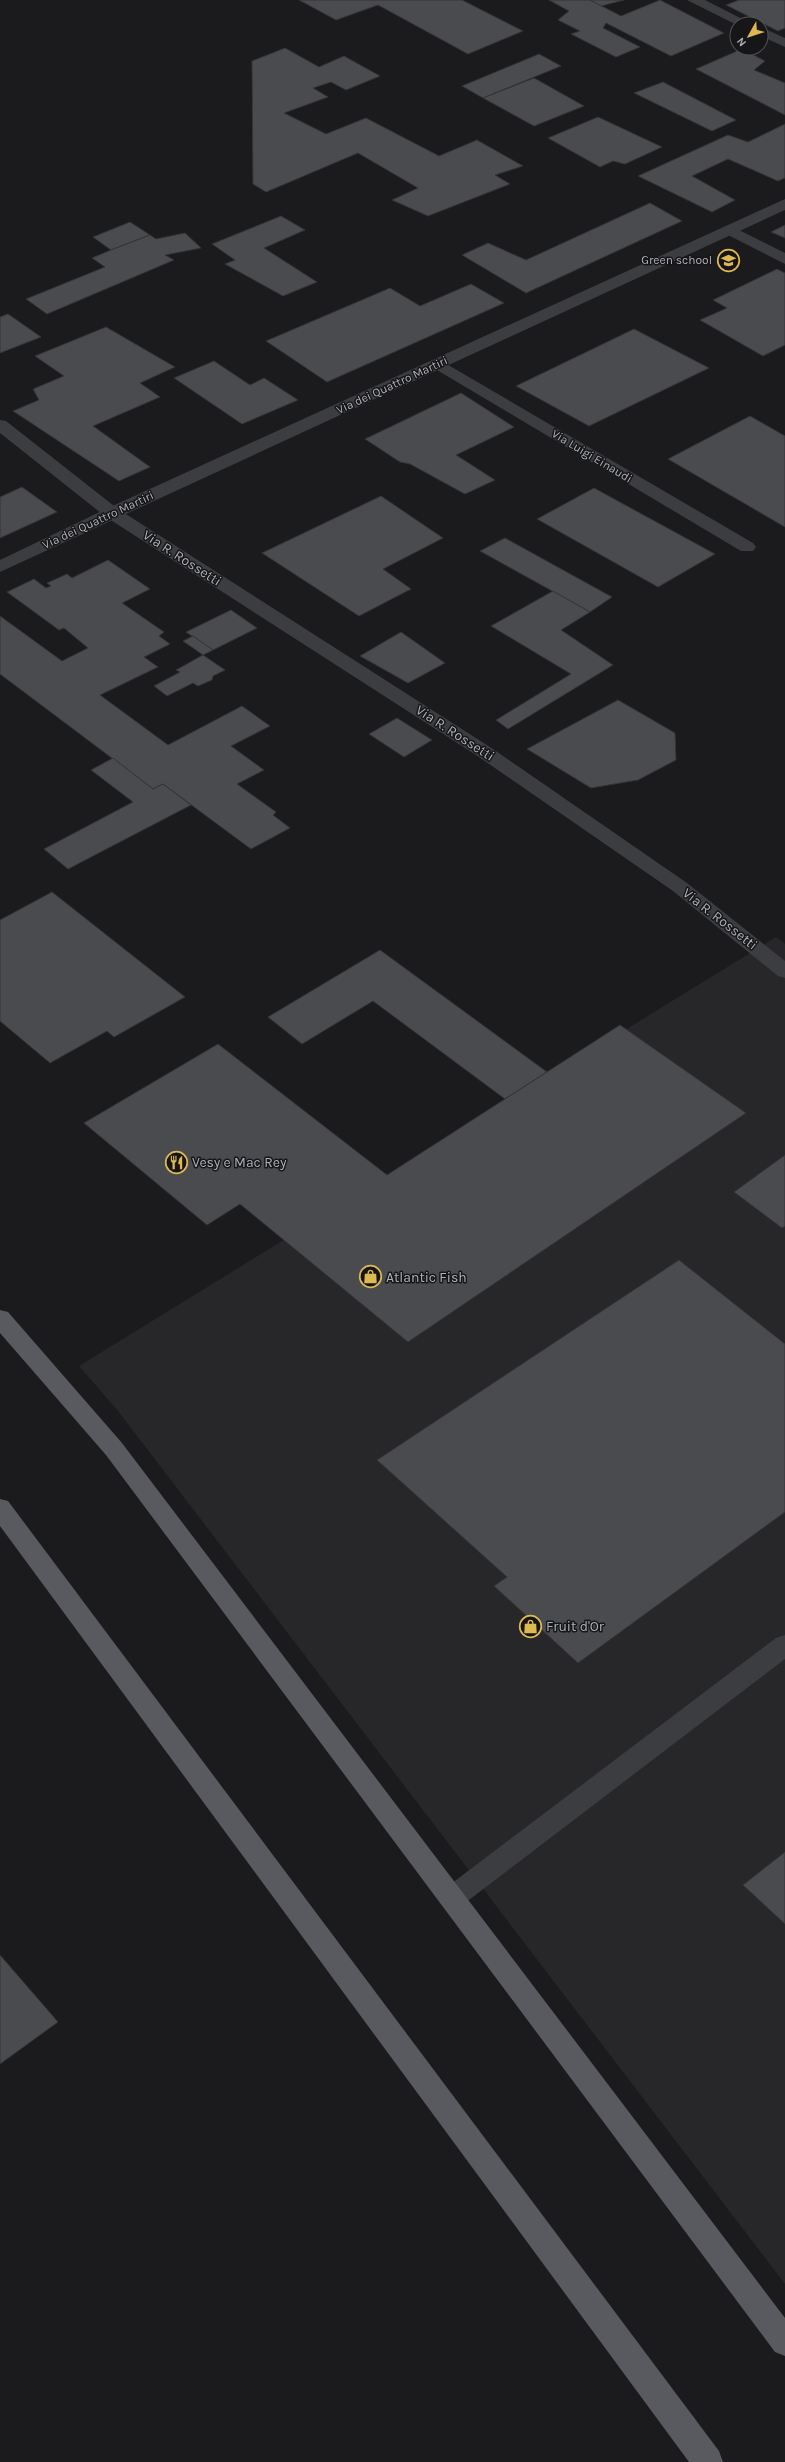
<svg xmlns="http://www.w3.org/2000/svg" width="785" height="2462" font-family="Karla,sans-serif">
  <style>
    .built { fill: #27272a }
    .building { fill: #4a4b4f; stroke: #353538 }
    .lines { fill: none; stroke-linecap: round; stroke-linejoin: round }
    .minor { fill: #3c3d41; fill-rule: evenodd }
    .tertiary { fill: #3c3d41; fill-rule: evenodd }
    .primary { fill: #595a60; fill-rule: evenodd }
    .labels { text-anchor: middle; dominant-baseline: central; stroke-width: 3; stroke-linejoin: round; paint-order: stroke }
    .far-poi-label { font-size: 12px; fill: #afb2bb; stroke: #161618; text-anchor: end }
    .far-street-label { font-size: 12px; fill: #afb2bb; stroke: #161618 }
    .street-label { font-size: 14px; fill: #afb2bb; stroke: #161618 }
    .poi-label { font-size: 14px; fill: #afb2bb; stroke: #161618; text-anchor: start }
  </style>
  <rect width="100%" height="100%" fill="#1b1b1d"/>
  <path class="built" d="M776,937L785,944V2284L118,1411L79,1366Z"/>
  <g class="building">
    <path d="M299,0H462L523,31L468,54L378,5L336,20Z"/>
    <path d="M549,0H590L621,16L660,0L724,33L671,56L606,23L603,28L640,47L616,57L571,34L580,31L558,20L569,11Z"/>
    <path d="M590,0H624L601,6Z"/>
    <path d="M739,0H785V28L778,31L726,5Z"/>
    <path d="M285,48L319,67L344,56L380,76L346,90L331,82L313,88L328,97L284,113L326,134L366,118L439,156L477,140L523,166L495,175L510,184L428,216L392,200L418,188L358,153L266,192L253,184L252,61Z"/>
    <path d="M742,49L765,61L754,70L785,83V115L696,69Z"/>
    <path d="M539,54L561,66L483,98L462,86Z"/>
    <path d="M534,78L584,106L534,126L483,98Z"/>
    <path d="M663,82L736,120L712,131L634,93Z"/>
    <path d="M598,117L662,147L625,164L613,161L600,167L548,138Z"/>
    <path d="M785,124V178L778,181L728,159L692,176L735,200L712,212L638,176L728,135L748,142Z"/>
    <path d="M650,203L682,221L526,293L462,255L488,243L526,260Z"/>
    <path d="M281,216L305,230L264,248L317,282L283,296L225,264L235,260L212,244Z"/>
    <path d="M130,222L150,235L111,250L93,237Z"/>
    <path d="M785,225V238L771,232Z"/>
    <path d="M185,233L201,248L165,255L174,260L47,314L26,299L105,267L92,258L111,250L150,235L156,239Z"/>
    <path d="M777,269L785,273V345L763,356L700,320L727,308L713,300Z"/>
    <path d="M471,284L504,303L327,382L266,341L390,288L420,306Z"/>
    <path d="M8,314L41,337L0,353V317Z"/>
    <path d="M106,327L175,367L140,383L160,397L93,426L150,467L119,481L13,411L39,400L33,389L64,376L35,356Z"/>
    <path d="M634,329L709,368L589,426L516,386Z"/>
    <path d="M214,361L250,385L264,378L298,400L242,424L174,378Z"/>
    <path d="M461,393L514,427L456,455L495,480L465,494L410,464L400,462L365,439Z"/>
    <path d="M750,416L785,436V527L668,459Z"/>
    <path d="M22,487L57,512L0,538V497Z"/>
    <path d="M594,488L715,554L658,587L537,519Z"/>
    <path d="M381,496L443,538L383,569L411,589L359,616L262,553Z"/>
    <path d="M505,538L612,597L590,612L480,551Z"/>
    <path d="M108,560L150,589L122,603L164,632L159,636L170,644L144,657L158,667L100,695L168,745L242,706L270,726L231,746L264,770L237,784L276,812L273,815L290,828L251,849L163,784L153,789L0,674V616L62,661L88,648L64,628L59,630L7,592L34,579L46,588L51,586L47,583L67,574L72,578Z"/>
    <path d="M553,591L590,612L561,630L613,665L508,729L496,720L571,674L491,626Z"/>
    <path d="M231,610L257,628L213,650L186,632Z"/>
    <path d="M401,632L445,663L408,683L360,656Z"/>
    <path d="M193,636L213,650L203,655L183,641Z"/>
    <path d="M203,655L225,670L213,676L212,680L198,686L193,683L167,696L154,686L180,672L176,670Z"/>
    <path d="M618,700L675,733L676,760L638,780L591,788L527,749Z"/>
    <path d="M397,718L432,740L404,757L369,734Z"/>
    <path d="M113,758L153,789L163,784L191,805L68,869L44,849L133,802L91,770Z"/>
    <path d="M52,892L185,997L114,1037L107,1031L50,1063L0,1021V920Z"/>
    <path d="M380,950L547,1072L505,1099L373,1001L302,1044L268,1017Z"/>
    <path d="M620,1025L746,1113L408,1342L240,1204L207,1225L84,1123L218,1044L387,1175Z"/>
    <path d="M785,1155V1226L782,1228L734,1192Z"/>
    <path d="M679,1260L785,1344V1512L578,1663L494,1586L507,1577L377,1460Z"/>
    <path d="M785,1852V1924L743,1885Z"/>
    <path d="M0,1955L58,2022L0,2064Z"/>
  </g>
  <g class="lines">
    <g class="minor">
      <path d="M687,0H705L752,24L737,25Z"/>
      <path d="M761,27L785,38V47L761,36Z"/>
      <path d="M729,225L785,253V264L724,233L721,230Z"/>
      <path d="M438,359L753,543L756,547L753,551H741L432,367L430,364Z"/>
      <path d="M0,420L6,421L118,509L493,749L687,883L785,961V978L778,976L673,891L479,757L106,517L0,433Z"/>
      <path d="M785,1635V1659L461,1906L452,1910L443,1906L439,1898L443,1890L776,1638Z"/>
    </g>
    <path class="tertiary" d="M785,199V210L0,572V560L106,509Z"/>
    <g class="primary">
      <path d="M0,1310L8,1312L122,1443L785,2318V2356L775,2352L106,1455L0,1333Z"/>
      <path d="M0,1499L8,1501L719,2451L723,2462H689L0,1526Z"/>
    </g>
  </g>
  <defs>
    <symbol id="school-ring" viewBox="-11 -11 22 22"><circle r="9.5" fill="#161618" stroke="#deb852" stroke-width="1.5"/><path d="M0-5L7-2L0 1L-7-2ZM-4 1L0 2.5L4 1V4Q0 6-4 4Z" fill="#deb852"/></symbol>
    <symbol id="restaurant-ring" viewBox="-11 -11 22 22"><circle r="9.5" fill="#161618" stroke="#deb852" stroke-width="1.5"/><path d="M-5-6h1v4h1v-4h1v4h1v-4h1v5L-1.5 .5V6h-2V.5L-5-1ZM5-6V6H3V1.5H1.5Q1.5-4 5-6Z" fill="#deb852"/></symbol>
    <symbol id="shop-ring" viewBox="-11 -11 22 22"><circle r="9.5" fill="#161618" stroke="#deb852" stroke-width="1.5"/><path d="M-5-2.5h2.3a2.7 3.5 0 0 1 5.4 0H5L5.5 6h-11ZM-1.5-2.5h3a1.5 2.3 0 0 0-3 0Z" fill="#deb852"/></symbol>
  </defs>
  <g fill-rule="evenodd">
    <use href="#school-ring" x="716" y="248" width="25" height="25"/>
    <use href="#restaurant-ring" x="164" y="1150" width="25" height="25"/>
    <use href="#shop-ring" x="358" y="1264" width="25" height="25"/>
    <use href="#shop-ring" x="518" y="1614" width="25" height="25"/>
  </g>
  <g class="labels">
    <g class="far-poi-label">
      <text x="712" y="260">Green school</text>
    </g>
    <g class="far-street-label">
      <text transform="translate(392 385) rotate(-25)">Via dei Quattro Martiri</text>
      <text transform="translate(592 456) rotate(31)">Via Luigi Einaudi</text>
      <text transform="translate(98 520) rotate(-25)">Via dei Quattro Martiri</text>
    </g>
    <g class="street-label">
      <text transform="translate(182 558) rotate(33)">Via R. Rossetti</text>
      <text transform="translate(455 733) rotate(33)">Via R. Rossetti</text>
      <text transform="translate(720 919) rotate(38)">Via R. Rossetti</text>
    </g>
    <g class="poi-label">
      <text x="192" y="1162">Vesy e Mac Rey</text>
      <text x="386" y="1277">Atlantic Fish</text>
      <text x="546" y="1626">Fruit d'Or</text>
    </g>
  </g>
  <g transform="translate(749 36) rotate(231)"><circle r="19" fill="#161618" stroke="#535459"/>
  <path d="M0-3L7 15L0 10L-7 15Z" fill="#deb852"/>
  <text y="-6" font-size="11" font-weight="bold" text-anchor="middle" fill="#afb2bb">N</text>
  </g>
</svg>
